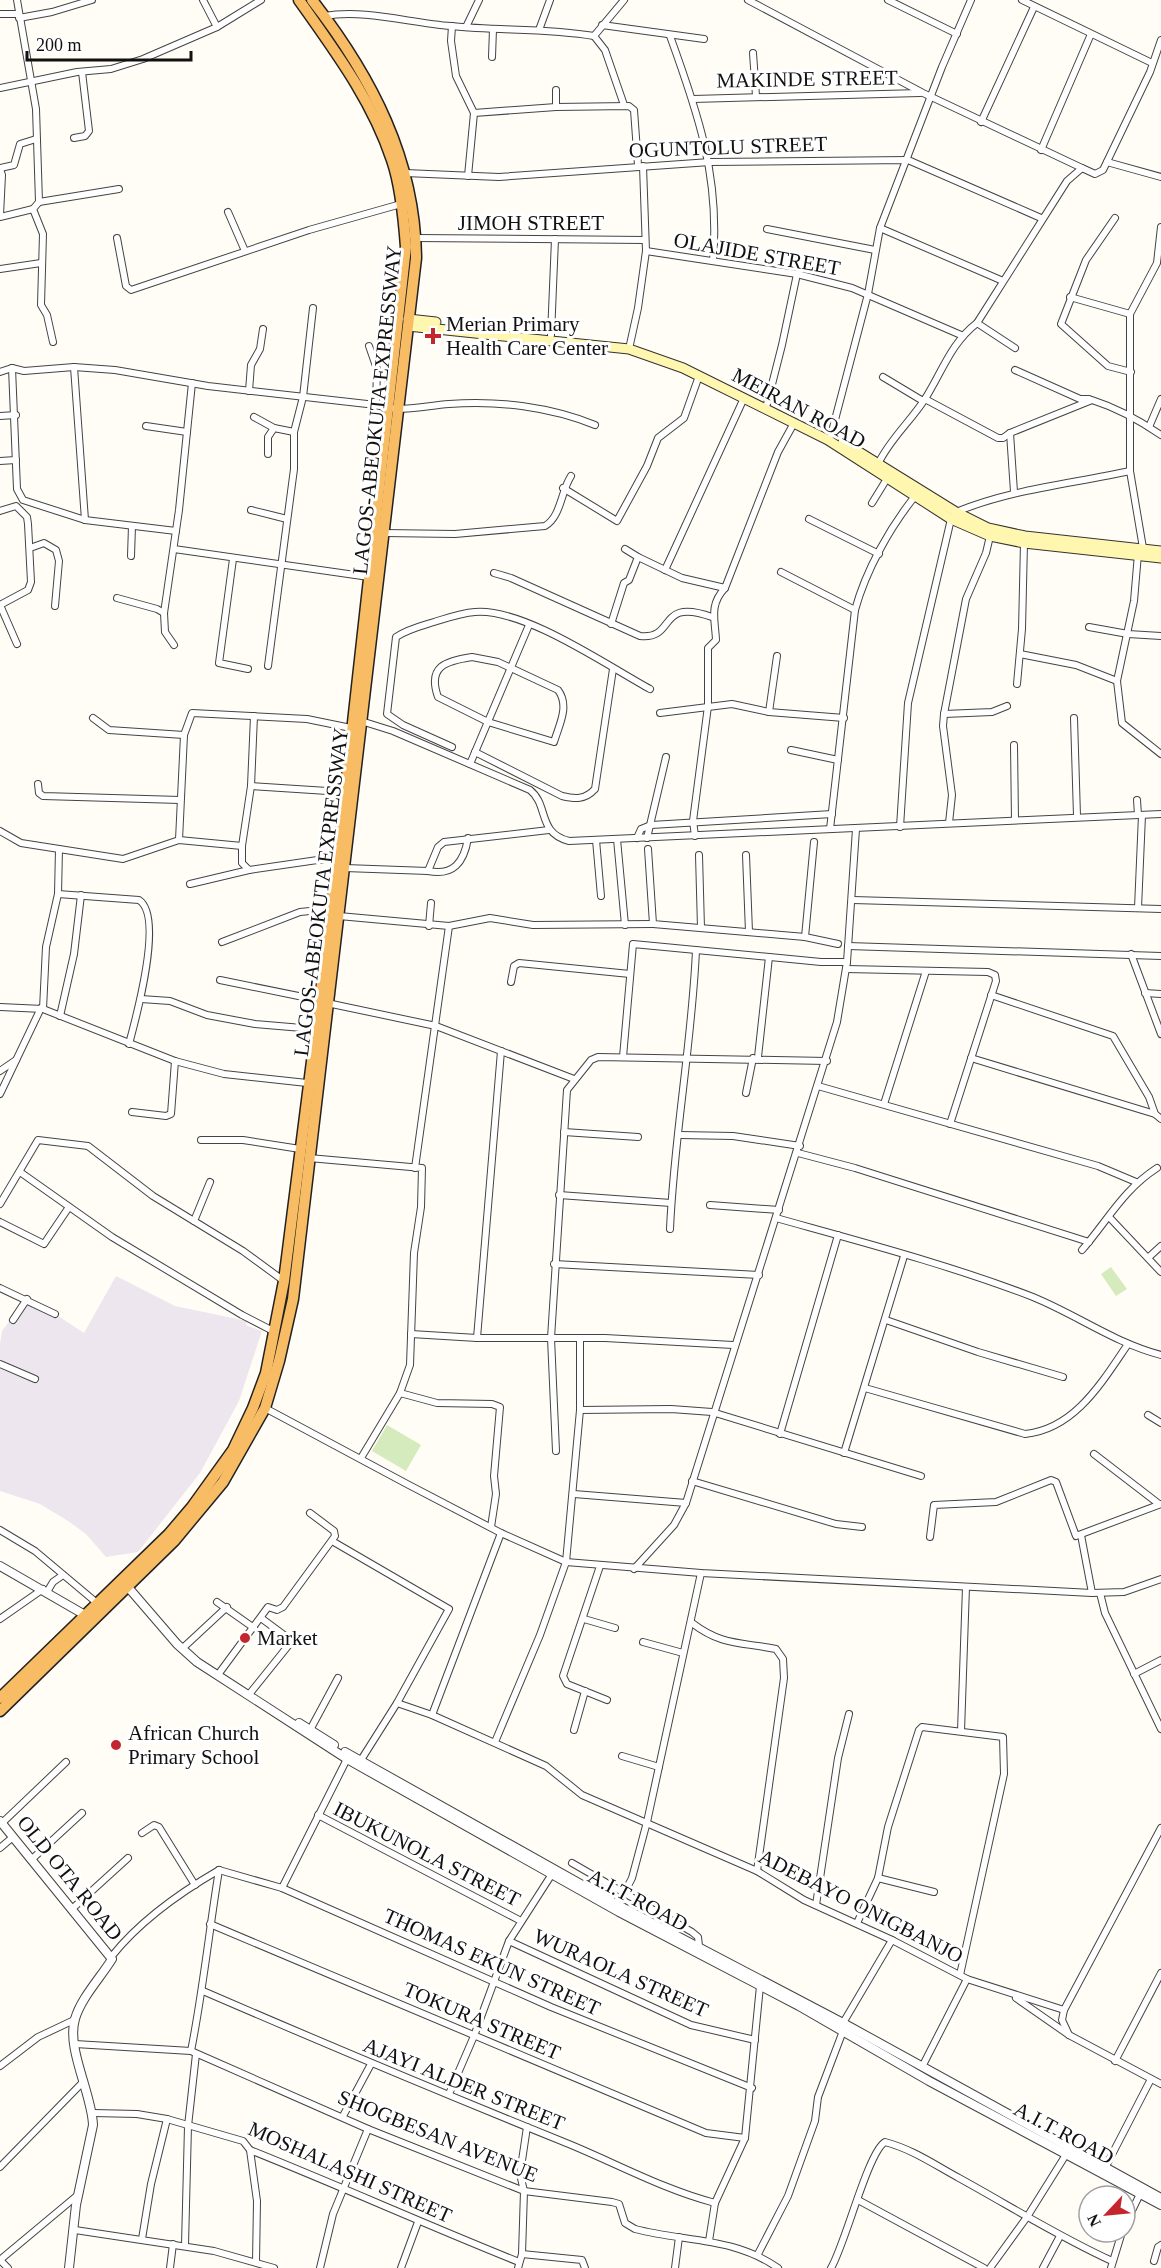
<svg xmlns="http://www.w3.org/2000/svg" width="1161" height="2268" font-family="'Times New Roman',serif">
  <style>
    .industrial { fill: #eee6ef }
    .green { fill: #d5ebbd }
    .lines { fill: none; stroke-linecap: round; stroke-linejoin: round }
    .minor-casing { stroke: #444; stroke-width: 8 }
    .tertiary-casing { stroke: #444; stroke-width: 10 }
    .secondary-casing { stroke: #333; stroke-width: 11 }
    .trunk-casing { stroke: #222; stroke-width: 13 }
    .minor { stroke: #fff; stroke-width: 6 }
    .tertiary { stroke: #fff; stroke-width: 8 }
    .secondary { stroke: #fff6b0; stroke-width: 9 }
    .trunk { stroke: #f7bc64; stroke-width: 10 }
    .poi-dot { fill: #c4262e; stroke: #fff; stroke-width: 2 }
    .labels { text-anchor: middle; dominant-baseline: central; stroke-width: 6; stroke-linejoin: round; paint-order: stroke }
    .street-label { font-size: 21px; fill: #111; stroke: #fff }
    .poi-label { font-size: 21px; fill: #111; stroke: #fff; text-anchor: start }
  </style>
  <rect width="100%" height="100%" fill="#fffdf5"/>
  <path class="industrial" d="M116,1276L175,1306L247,1321L246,1325L262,1331L239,1401L200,1473L138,1552L106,1557L86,1534L68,1521L40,1504L0,1491V1344L2,1331L28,1296L84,1333Z"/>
  <g class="green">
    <path d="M1111,1267L1127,1289L1116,1296L1101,1274Z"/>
    <path d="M387,1425L421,1445L406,1471L372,1451Z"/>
  </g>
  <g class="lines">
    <defs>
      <g id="minor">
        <path d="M17,0L36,109L39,202L33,209L43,234L41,305L47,315L53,342"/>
        <path d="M203,0L217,27"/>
        <path d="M748,0L923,93L1082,168"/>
        <path d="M888,0L957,34"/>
        <path d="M1022,0L1152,63"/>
        <path d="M0,14H18"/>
        <path d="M324,16C366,9 409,23 451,26C499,31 547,28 594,36"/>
        <path d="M19,18L52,12L92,0"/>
        <path d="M602,25L704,39"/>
        <path d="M452,26L451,41L456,76L474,113L468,176"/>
        <path d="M466,27L479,0"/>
        <path d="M539,30L550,0"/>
        <path d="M670,36C698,113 720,177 713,260"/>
        <path d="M753,53L756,96"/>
        <path d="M492,57L493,29"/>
        <path d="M0,88L77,72L111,69L143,59L217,27L261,0"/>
        <path d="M693,99L920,93"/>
        <path d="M624,105L605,50L594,36L624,0"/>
        <path d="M556,107V90"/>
        <path d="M474,113L556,107L629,106L634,110L638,165"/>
        <path d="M981,122L1034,7"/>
        <path d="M74,138L85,136L89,131L82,72"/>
        <path d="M1041,150L1091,34"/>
        <path d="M1107,162L1161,177"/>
        <path d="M0,168L14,165L20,144L36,139"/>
        <path d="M0,169L2,175L0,215"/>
        <path d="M405,173L499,177L710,162L908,160L1041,218"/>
        <path d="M39,202L119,189"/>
        <path d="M228,212L245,251"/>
        <path d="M0,217L33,209"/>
        <path d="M1115,218L1086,260L1061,324L1108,366L1131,372"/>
        <path d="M880,228L1003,281"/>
        <path d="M767,229L875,250"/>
        <path d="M117,238L126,286L131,290L309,230L401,204"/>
        <path d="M416,238L645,240"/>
        <path d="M646,251L797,274L852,288L961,335"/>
        <path d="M0,269L41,263"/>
        <path d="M1070,297L1130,314"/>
        <path d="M977,323L1015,348"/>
        <path d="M551,335L555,239"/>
        <path d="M369,346L377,369L376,405"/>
        <path d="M629,349L638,308L646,251L643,166"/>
        <path d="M74,367L85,520"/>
        <path d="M12,368L17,489L23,500L85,520L176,531"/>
        <path d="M1015,370L1080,399H1089"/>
        <path d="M0,372L12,368L24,371L74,367L115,370L208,386L376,405C401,413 423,406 449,404C497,400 551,407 595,425"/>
        <path d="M883,377L923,401"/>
        <path d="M249,391L251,365L260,349L263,329"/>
        <path d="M925,399L998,438H1003L1010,433L1092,400C1117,408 1139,420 1161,435"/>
        <path d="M767,404L782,345L797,274"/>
        <path d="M0,416L16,415"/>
        <path d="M254,417L274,428"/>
        <path d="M146,426L187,432"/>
        <path d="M1149,427L1161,399"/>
        <path d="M1010,433L1014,492"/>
        <path d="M831,435L868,294L880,228L942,67L971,0"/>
        <path d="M268,454V437L274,428L294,432"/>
        <path d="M0,461L16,460"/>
        <path d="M878,464C890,439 910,422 925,399C942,372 951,343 977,323L1067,181L1082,168L1095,174L1103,170L1150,72L1161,40"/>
        <path d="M563,488L617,521L647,466L658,438L684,418L699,376"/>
        <path d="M872,503L888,477"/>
        <path d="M251,510L287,519"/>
        <path d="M0,511L16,506L27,517L28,524L31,582L28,590L0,605"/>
        <path d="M956,512C1012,489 1071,484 1130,471"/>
        <path d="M809,519L879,554"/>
        <path d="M384,533L455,534L545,526C561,517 561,491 571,476"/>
        <path d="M30,548L44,543L56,550L59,561L55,606"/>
        <path d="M1143,548L1130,471V314L1157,263L1161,227"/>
        <path d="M174,549L369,577"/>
        <path d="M1138,554L1134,601L1117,681L1122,723L1161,754"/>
        <path d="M131,556L132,526"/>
        <path d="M638,557L682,578L725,588"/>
        <path d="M233,559L219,663L248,669"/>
        <path d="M665,570L744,398"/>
        <path d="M781,572L855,610"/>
        <path d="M494,573L511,578L640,636C677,640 656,597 712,617"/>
        <path d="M117,598L157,609L164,613"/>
        <path d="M0,605L17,644"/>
        <path d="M611,624L624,583L629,580L638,557L625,549"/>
        <path d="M1089,627L1128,634L1161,636"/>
        <path d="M174,645L165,632L164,613L179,510L192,383"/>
        <path d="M1020,654L1076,665L1117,681"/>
        <path d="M472,657L498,662L558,690C570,706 559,725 554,742L488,722L438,697C427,666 446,661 472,657Z"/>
        <path d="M268,666L294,469V432L303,397L313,308"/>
        <path d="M1017,684L1022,629L1024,543"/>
        <path d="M769,712L777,656"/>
        <path d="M660,713L732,704L769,712L844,718"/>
        <path d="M944,714L992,712L1007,706"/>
        <path d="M93,718L109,730L184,735"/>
        <path d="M1074,718L1077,816"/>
        <path d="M361,721L393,731L530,790C549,805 537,833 569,841L1161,814"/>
        <path d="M1014,745L1015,820"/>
        <path d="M452,747L403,725L387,714L396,637C408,629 421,626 434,622C447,618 461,613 475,612C524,608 606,665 650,689"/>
        <path d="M791,750L838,760"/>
        <path d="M475,752L562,796C575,799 585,800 595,789L613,669"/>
        <path d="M470,764L529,625"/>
        <path d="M38,784L39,793L43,796L180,800"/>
        <path d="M251,786L343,792"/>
        <path d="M1137,800L1138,815"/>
        <path d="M949,823L952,795L943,726L944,714L966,599L986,553L990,536"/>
        <path d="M900,827L908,703L951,519"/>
        <path d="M830,829L855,610C866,570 890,527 916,495"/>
        <path d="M0,831L21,843L123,859L179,840L242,846V863L249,870L338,857"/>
        <path d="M695,836L693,821L708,706V648L716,640C715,619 709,605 725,588L778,452L794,423"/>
        <path d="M637,838L641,829L651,825L832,814"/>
        <path d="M647,838L666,757"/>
        <path d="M617,839L625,925"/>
        <path d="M179,840L184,735L192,713L307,719L351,728"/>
        <path d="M596,840L601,896"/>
        <path d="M242,846L251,786L254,716"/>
        <path d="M648,849L653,924L805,937L814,842"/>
        <path d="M699,855L701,928"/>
        <path d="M746,855L749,932"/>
        <path d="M345,868L428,871L438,847L444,842L549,830"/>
        <path d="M428,871C453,876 464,863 468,838"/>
        <path d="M190,884L249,870"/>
        <path d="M58,894L139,900C164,916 136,1018 129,1044"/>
        <path d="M853,900L1161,909"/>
        <path d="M1138,908L1142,815"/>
        <path d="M339,916L449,926L490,918L533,925L653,924"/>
        <path d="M429,926L431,903"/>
        <path d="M805,937L838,944"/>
        <path d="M222,942L300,912L330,909"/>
        <path d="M848,946L1161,956"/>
        <path d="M1131,954L1161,1034"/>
        <path d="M846,969L988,972L995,975L996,981L950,1124"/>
        <path d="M220,980L318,1000"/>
        <path d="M511,982L514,966L519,963L630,974"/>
        <path d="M1145,993L1161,994"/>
        <path d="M991,995L1113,1036L1149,1097L1155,1114"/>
        <path d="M141,999L170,1001L207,1015L255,1024L314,1029"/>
        <path d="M327,1003L436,1026L574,1079"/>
        <path d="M0,1007L43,1009L175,1061L224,1074L307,1083"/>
        <path d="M43,1009L46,947L58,894L59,849"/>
        <path d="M60,1016L74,954L81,895"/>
        <path d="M623,1057L633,944L821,962H847"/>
        <path d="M758,1057L769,957"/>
        <path d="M971,1058L1155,1114L1161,1119"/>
        <path d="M0,1071L16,1060"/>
        <path d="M818,1086L1098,1166L1136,1182"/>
        <path d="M746,1093L753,1058"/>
        <path d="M0,1094L41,1008"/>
        <path d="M884,1104L926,971"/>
        <path d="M132,1112L166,1116L171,1114L175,1061"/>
        <path d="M564,1132L638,1137"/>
        <path d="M680,1135L733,1136L800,1146"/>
        <path d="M201,1140H243L300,1149"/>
        <path d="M798,1153L855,1168L1089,1242"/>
        <path d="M309,1158L422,1168L421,1207L414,1253L410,1365L400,1393L361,1458"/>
        <path d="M415,1168L449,926"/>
        <path d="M20,1172L112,1237L242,1315L275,1332"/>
        <path d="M559,1195L671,1203"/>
        <path d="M0,1204L38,1140L88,1146L153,1196L243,1251L284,1281"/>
        <path d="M710,1205L779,1210"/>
        <path d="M776,1218C862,1242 950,1265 1033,1297C1077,1315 1115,1343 1161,1355"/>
        <path d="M1110,1218L1161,1272"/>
        <path d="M194,1221L210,1182"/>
        <path d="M0,1222L44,1244L69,1207"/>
        <path d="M670,1229C674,1136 692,1043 696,950"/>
        <path d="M1082,1250C1108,1220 1123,1190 1157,1168"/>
        <path d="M1149,1257L1161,1246"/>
        <path d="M554,1264L759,1275"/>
        <path d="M0,1288L55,1314"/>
        <path d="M13,1320L27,1299"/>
        <path d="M886,1320L978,1352L1063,1377"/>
        <path d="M411,1334L477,1338H605L733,1345"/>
        <path d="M477,1338L501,1051"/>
        <path d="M0,1364L35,1379"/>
        <path d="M865,1388L1025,1434C1075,1429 1102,1382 1128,1344"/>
        <path d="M400,1393L437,1403L492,1404L500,1407L494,1476L496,1494L491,1527"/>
        <path d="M265,1408L407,1484L501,1533L566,1562L701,1573L1092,1593L1124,1592L1161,1579"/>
        <path d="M580,1410L671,1409L712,1412L921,1476"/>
        <path d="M1148,1415L1161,1423"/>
        <path d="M780,1434L838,1235"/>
        <path d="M556,1451L551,1338L567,1090L591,1060L598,1057L827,1061"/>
        <path d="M844,1453L904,1256"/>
        <path d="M1094,1454L1159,1504"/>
        <path d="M692,1481L836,1524L862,1527"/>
        <path d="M574,1494L686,1503"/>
        <path d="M0,1530L35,1551L97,1603"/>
        <path d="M1081,1535L1092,1593"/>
        <path d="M930,1537L934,1505L996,1502L1051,1480L1056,1482L1076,1536L1161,1504"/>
        <path d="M332,1541L449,1609L397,1703L361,1760"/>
        <path d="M600,1566L563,1676L567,1684L607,1700"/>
        <path d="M634,1569L674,1525L686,1503L837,1022L847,962L856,829"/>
        <path d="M47,1592L53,1582L63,1575"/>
        <path d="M1100,1593L1105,1613L1161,1729"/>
        <path d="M217,1602L254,1628"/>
        <path d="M0,1619L43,1589"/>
        <path d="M584,1619L615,1628"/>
        <path d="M692,1623C722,1646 741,1642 776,1649L783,1659L784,1678L757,1871"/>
        <path d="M643,1642L683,1653"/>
        <path d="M185,1646L227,1607"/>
        <path d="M220,1672L268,1607L277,1610L283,1607L335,1536L334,1531L310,1513"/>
        <path d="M1134,1674L1161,1660"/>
        <path d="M251,1692L292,1641L261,1618"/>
        <path d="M397,1703L432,1715L546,1766L582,1795L757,1871L804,1900L892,1940L967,1979L1064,2010"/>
        <path d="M432,1715L501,1533"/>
        <path d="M310,1730L338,1678"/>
        <path d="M574,1730L585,1691"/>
        <path d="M961,1731L966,1587"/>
        <path d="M495,1742L540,1635L566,1562L580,1410V1338"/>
        <path d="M622,1756L659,1767"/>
        <path d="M318,1815L521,1921"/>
        <path d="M2,1823L66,1762"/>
        <path d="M142,1833L154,1825L159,1827L195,1885"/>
        <path d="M0,1848L13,1837"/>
        <path d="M31,1860L82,1813"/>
        <path d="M572,1863L692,1932L698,1937L699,1946"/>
        <path d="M219,1870L282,1888L551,2007L752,2088"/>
        <path d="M878,1878L934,1892"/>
        <path d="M587,1887L594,1875"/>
        <path d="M282,1888L347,1759"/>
        <path d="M618,1905L632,1878L647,1822L701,1573"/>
        <path d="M816,1905L838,1758L849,1714"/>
        <path d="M73,1908L128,1858"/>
        <path d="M857,1923L878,1878L888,1827L919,1730L922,1727L1003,1737L1004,1774L960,1975"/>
        <path d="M210,1924L706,2133L745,2138"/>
        <path d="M509,1941L691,2025L755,2040"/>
        <path d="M112,1956C139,1922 181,1892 219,1870"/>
        <path d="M203,1991C321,2042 440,2092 559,2140C610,2160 661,2189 715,2203"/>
        <path d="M1016,1998L1069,2035L1161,2084"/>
        <path d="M843,2023L892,1940"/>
        <path d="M1069,2035L1062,2020L1064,2010L1161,1828"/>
        <path d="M75,2044L191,2051L368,2129L524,2191L612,2202L619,2204L625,2223L635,2229C685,2242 734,2237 778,2268"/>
        <path d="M191,2051C203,1991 209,1931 219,1870"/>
        <path d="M1115,2061L1161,1973"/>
        <path d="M0,2066L38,2037L74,2020"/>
        <path d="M922,2067L967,1979"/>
        <path d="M449,2094L474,2036L509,1941L552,1874"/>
        <path d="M93,2113L137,2114L167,2119L243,2141L250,2150C340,2186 429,2226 519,2262"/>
        <path d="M343,2116L371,2064"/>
        <path d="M250,2150L257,2201L256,2262"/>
        <path d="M0,2167L84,2081"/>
        <path d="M1105,2168L1151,2079"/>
        <path d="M858,2200L984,2268"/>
        <path d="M1125,2225L1140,2194"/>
        <path d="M75,2230L214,2251L274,2268"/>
        <path d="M142,2239L151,2184L167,2119"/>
        <path d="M709,2241L715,2203L745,2138L760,1986"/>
        <path d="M185,2245L188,2126L196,2054"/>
        <path d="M522,2254L582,2260L585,2268"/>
        <path d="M758,2254L788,2196L815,2121L818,2097L843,2031"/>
        <path d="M0,2260L79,2194"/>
        <path d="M0,2260L8,2268"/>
        <path d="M1154,2261L1158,2247L1161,2245"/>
        <path d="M170,2268L173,2244"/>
        <path d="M320,2268L333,2214L368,2129"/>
        <path d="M401,2268L418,2222"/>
        <path d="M518,2268L522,2254L524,2191L520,2174L527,2127"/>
        <path d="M675,2268L679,2237"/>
        <path d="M831,2268C845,2245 868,2152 885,2142C912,2149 935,2165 959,2178C1010,2206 1059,2237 1112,2261"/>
        <path d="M990,2268L1027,2217L1067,2153"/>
        <path d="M1043,2268L1060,2236"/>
        <path d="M1111,2268L1122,2232"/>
      </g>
      <g id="tertiary">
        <path d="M0,1566L85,1615"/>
        <path d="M127,1586L177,1644L197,1662L347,1759L619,1912L799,2006L929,2081L1161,2205"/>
        <path d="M299,1723L334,1745"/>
        <path d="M345,1752L618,1905L843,2023L1161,2198"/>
        <path d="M0,1821L112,1959C101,1977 81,1998 75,2019C66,2048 92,2094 93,2125L76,2205L69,2268"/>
      </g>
      <g id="secondary">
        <path d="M408,319L436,322"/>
        <path d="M408,326L629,349L683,368L828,440L951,519L990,536L1024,543L1161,558"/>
        <path d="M843,442L956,512L988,528L1025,536L1161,551"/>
      </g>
      <g id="trunk">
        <path d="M0,1698L169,1534L192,1507L233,1450L253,1408L266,1373L284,1281L338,857L406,247C404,219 401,186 392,160C372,100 335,51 299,0"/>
        <path d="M0,1711L174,1541L223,1482L265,1408L279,1361L293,1299L416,258C415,159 371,76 312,0"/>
      </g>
    </defs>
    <use href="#minor" class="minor-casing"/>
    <use href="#tertiary" class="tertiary-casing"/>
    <use href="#secondary" class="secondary-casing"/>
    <use href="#trunk" class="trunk-casing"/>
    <use href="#minor" class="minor"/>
    <use href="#tertiary" class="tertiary"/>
    <use href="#secondary" class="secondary"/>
    <use href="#trunk" class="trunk"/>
  </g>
  <g class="poi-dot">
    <path d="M430 327h6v6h6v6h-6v6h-6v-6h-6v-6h6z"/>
    <circle cx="245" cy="1638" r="6"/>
    <circle cx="116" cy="1745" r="6"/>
  </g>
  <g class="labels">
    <g class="street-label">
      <text transform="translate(807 79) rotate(-1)">MAKINDE STREET</text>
      <text transform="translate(728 147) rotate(-2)">OGUNTOLU STREET</text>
      <text x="531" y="223">JIMOH STREET</text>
      <text transform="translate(757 254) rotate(10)">OLAJIDE STREET</text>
      <text transform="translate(799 408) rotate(28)">MEIRAN ROAD</text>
      <text transform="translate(377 410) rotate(-84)">LAGOS-ABEOKUTA EXPRESSWAY</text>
      <text transform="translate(321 892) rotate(-83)">LAGOS-ABEOKUTA EXPRESSWAY</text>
      <text transform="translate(427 1854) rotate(27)">IBUKUNOLA STREET</text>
      <text transform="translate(70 1878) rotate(51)">OLD OTA ROAD</text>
      <text transform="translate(638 1900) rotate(28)">A.I.T ROAD</text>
      <text transform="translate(861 1906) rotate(27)">ADEBAYO ONIGBANJO</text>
      <text transform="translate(492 1962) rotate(24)">THOMAS EKUN STREET</text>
      <text transform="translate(621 1973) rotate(24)">WURAOLA STREET</text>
      <text transform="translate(482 2021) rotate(23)">TOKURA STREET</text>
      <text transform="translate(464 2084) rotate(22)">AJAYI ALDER STREET</text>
      <text transform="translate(1064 2133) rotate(28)">A.I.T ROAD</text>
      <text transform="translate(438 2136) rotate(22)">SHOGBESAN AVENUE</text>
      <text transform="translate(350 2172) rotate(24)">MOSHALASHI STREET</text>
    </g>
    <g class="poi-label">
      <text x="446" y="324">Merian Primary<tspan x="446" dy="24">Health Care Center</tspan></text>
      <text x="257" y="1638">Market</text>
      <text x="128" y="1733">African Church<tspan x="128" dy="24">Primary School</tspan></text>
    </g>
  </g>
  <g transform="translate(1107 2214) rotate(244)"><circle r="28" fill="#ffffff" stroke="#a0a0a0" stroke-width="1.5"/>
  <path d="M0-4.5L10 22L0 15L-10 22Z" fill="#c4262e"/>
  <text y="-9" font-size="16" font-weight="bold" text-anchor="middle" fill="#111111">N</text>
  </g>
  <path d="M27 51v9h164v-9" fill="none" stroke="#111111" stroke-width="3"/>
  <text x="36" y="51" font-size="18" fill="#111111" stroke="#ffffff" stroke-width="4.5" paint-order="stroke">200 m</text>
</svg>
